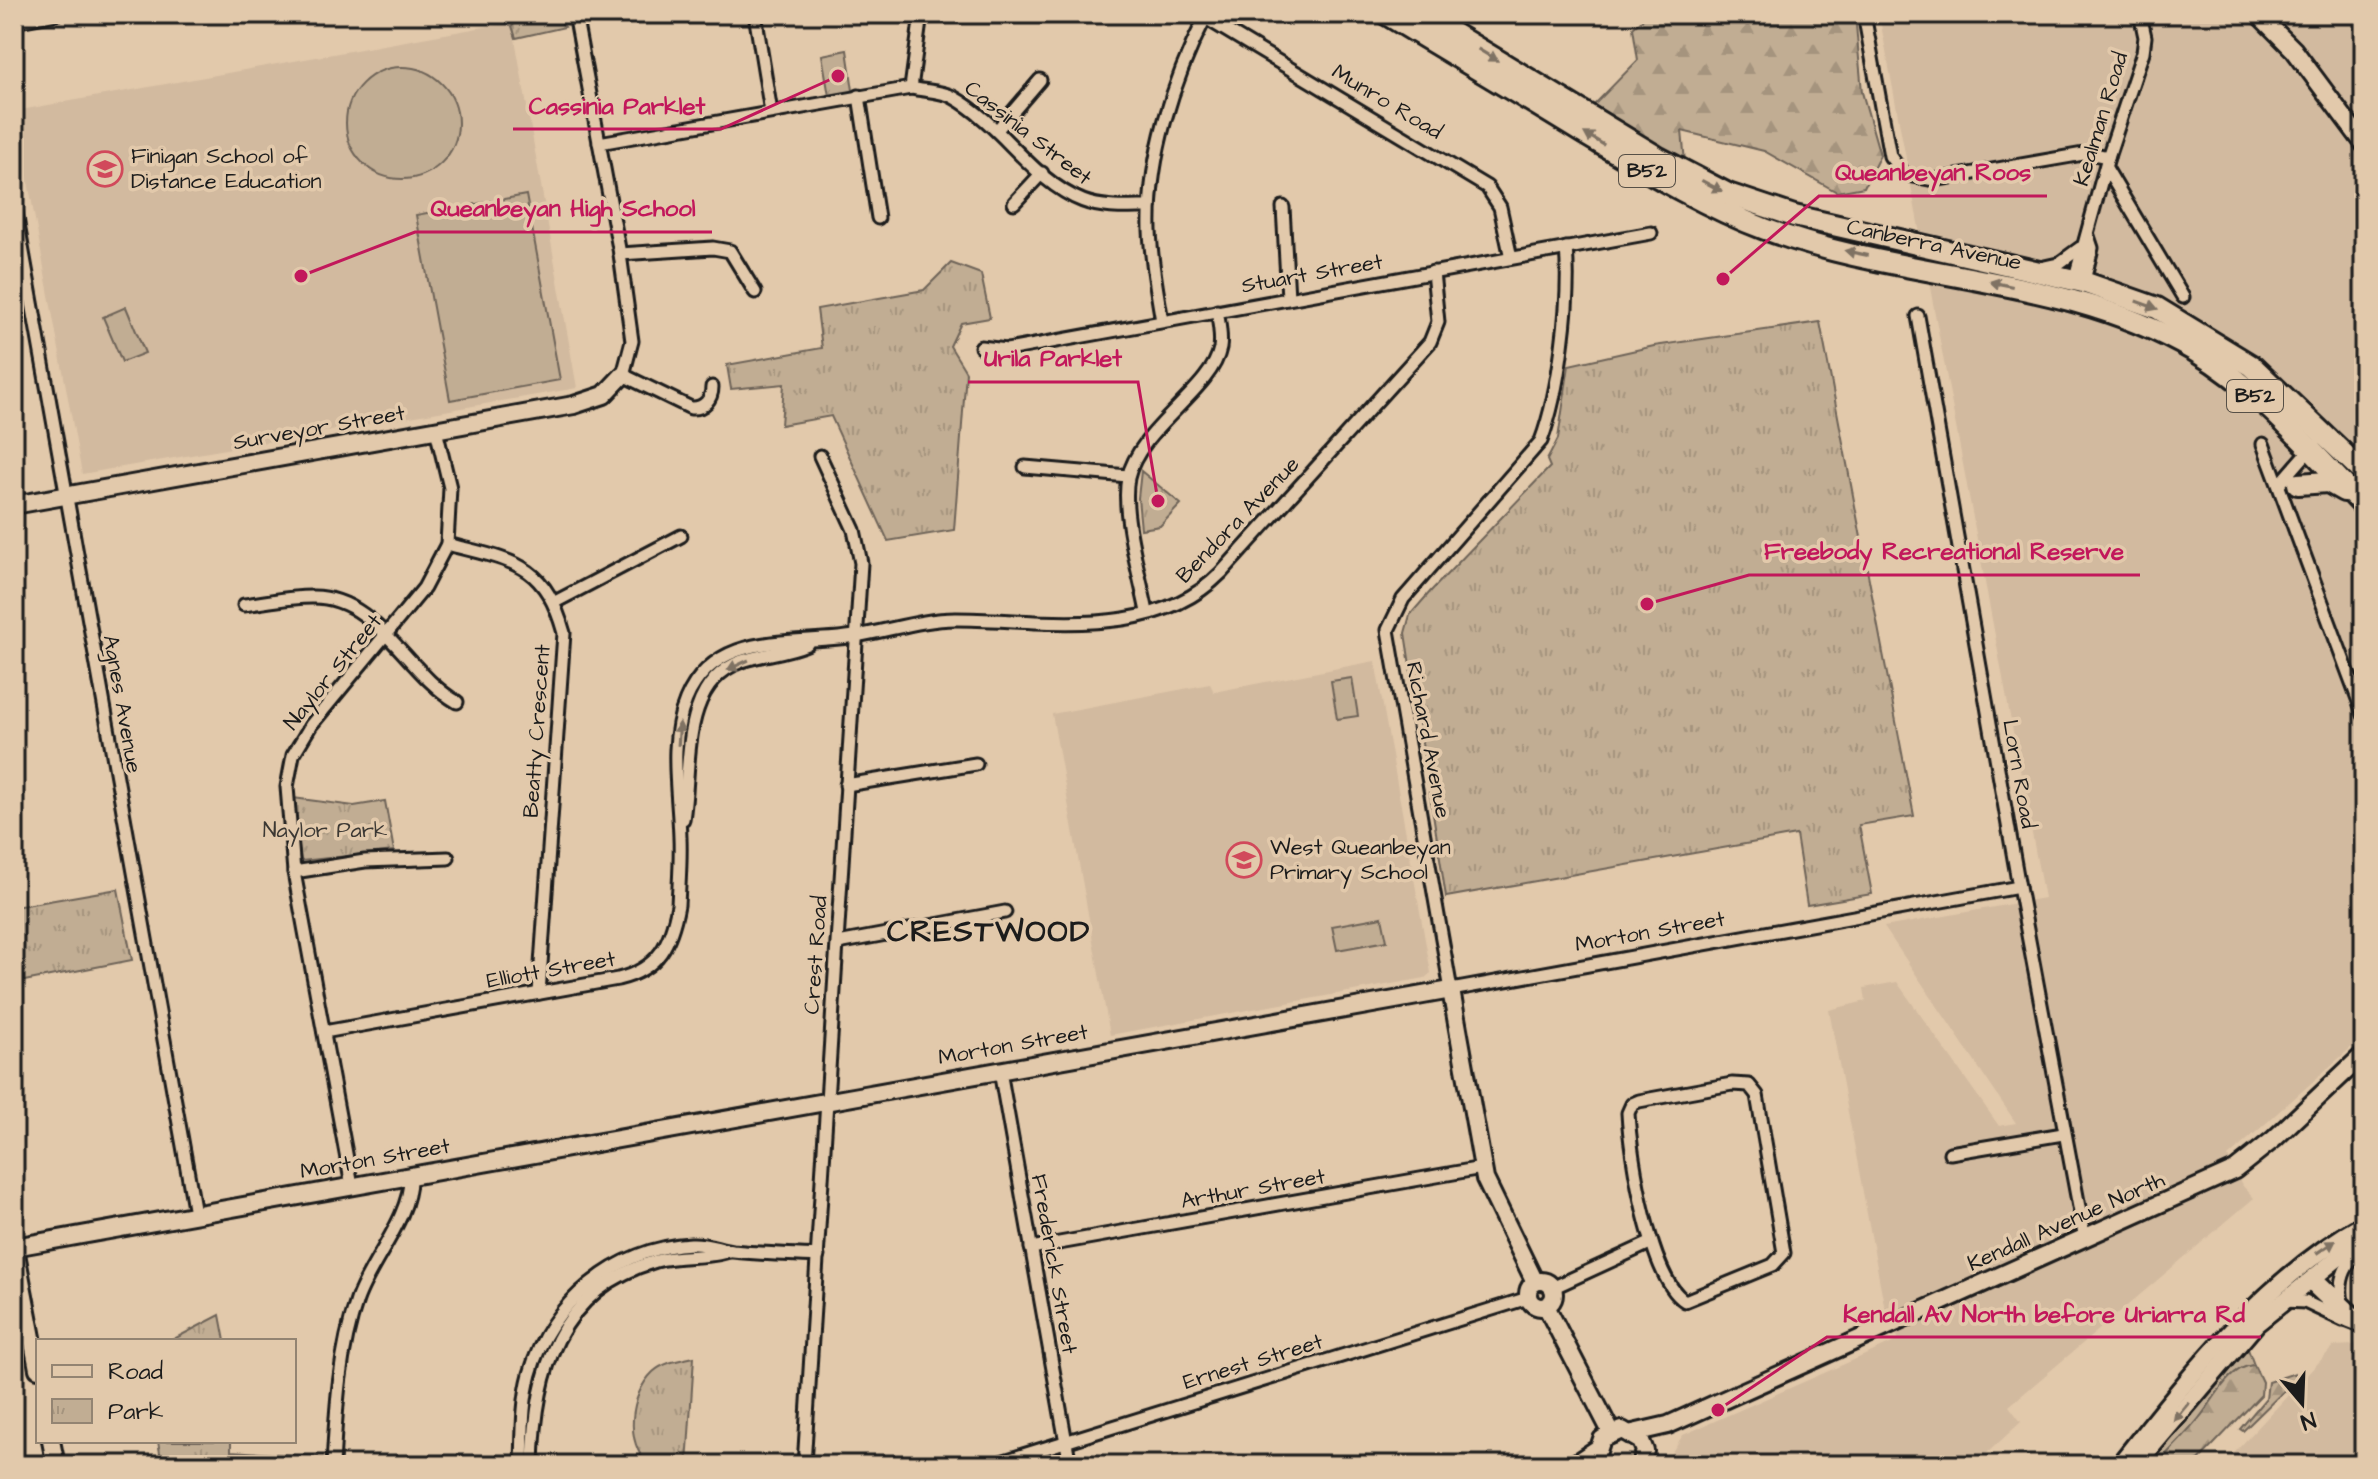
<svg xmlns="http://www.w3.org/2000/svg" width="2378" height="1479" font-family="'Architects Daughter',sans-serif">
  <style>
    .built { fill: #d2ba9f }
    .grass { fill: #c1ad93; stroke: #6e6458; stroke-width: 2 }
    .forest { fill: url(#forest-firs); stroke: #6e6458; stroke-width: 2 }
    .park { fill: url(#park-tufts); stroke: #6e6458; stroke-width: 2 }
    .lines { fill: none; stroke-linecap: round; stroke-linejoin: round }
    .street-casing { stroke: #1c1c1c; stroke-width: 17 }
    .secondary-casing { stroke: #1c1c1c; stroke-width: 22 }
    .highway-casing { stroke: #1c1c1c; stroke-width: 26 }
    .street { stroke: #e2c9ab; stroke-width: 11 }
    .secondary { stroke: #e2c9ab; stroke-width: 16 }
    .highway { stroke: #e2c9ab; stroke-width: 20 }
    .oneway { fill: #7f7264 }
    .labels { text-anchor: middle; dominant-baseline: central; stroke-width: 7; stroke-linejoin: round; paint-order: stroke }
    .shield { fill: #e2c9ab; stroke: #575047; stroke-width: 2 }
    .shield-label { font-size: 20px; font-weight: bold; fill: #1c1c1c }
    .street-label { font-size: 22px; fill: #1c1c1c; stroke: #e2c9ab }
    .poi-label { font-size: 22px; fill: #1c1c1c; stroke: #e2c9ab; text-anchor: start }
    .park-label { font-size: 22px; fill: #3d3934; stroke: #e2c9ab }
    .district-label { font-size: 30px; font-weight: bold; letter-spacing: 2px; fill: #1c1c1c; stroke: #e2c9ab }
    .leader { fill: none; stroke: #c2185b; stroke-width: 3 }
    .callout-dot { fill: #c2185b; stroke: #e2c9ab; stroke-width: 3 }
    .callout-label { font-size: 24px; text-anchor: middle; font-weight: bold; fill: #c2185b; stroke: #e2c9ab; stroke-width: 7; stroke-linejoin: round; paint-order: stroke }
  </style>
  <defs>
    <pattern id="forest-firs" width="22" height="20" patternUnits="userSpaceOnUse" patternTransform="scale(2)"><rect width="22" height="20" fill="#c1ad93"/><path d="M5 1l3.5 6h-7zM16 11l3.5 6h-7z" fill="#a5947e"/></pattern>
    <pattern id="park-tufts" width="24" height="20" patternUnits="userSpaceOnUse" patternTransform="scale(2)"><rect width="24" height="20" fill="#c1ad93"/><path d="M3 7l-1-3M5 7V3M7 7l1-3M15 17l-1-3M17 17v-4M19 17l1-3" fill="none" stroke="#a5947e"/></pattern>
  </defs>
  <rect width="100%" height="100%" fill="#e2c9ab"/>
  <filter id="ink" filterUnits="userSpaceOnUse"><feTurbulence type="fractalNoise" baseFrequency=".0125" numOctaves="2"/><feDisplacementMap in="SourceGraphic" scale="16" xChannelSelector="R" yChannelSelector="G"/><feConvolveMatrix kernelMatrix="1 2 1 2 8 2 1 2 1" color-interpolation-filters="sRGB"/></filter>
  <g filter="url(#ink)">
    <g class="built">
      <path d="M1879,14H2364V1036L2228,1157L2242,1185L2254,1198L2009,1406L2021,1422L1974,1465H1678L1670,1455L1683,1435L1899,1340L1885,1310L1829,1010L1866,1001L1864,988L1897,982L1999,1126L2016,1123L1884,927L2044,898Z"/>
      <path d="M512,22L577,388L82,474L15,111Z"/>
      <path d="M1375,661L1431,973L1425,978L1110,1035L1052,714L1210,684L1214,692Z"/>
      <path d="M2360,1339L2364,1343V1465H2223L2334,1346L2354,1345Z"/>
    </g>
    <g class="grass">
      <circle cx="402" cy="123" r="56"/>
      <path d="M526,195L560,380L450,400L416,215Z"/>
      <path d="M126,307L145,353L122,362L103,317Z"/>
      <path d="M1352,678L1358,716L1337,719L1331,681Z"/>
      <path d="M1382,917L1387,941L1337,950L1332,926Z"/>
      <path d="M2248,1349L2254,1365C2228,1367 2215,1399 2201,1417C2187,1434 2171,1449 2156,1465H2145Z"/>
    </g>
    <g class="forest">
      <path d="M1855,14L1862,92L1880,155L1864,187L1837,192L1764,151L1682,131L1685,162L1591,108L1638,60L1633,28L1647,15Z"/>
      <path d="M2254,1365L2262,1382L2261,1395L2194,1465H2156C2171,1449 2187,1434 2200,1417C2215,1399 2228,1367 2254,1365Z"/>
      <path d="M2295,1373L2297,1378L2243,1431L2240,1429L2266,1398L2268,1382Z"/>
    </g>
    <g class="park">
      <path d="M527,14H554L565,27L516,38L512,26Z"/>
      <path d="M847,50L854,97L830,102L822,55Z"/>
      <path d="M951,263L981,274L990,318L961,323L950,346L966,372L954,530L888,541L831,416L781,425L784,384L731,389L727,365L822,348L817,309L924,290Z"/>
      <path d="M1820,322L1914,816L1859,825L1872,894L1807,905L1796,835L1446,897L1405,633L1410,615L1430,592L1550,467L1547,460L1558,439L1569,365L1654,346Z"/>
      <path d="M1141,471L1181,504L1160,526L1141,529L1138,498Z"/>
      <path d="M293,798L354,806L385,801L394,851L301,861Z"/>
      <path d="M118,889L132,960L14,983V907Z"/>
      <path d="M220,1315L225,1341H170Z"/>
      <path d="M694,1357L687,1465H649C624,1443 630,1394 653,1372C664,1362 680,1360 694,1357Z"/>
      <path d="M158,1441H231V1451L318,1457V1465H162Z"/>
    </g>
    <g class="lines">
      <defs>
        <g id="street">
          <path d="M575,14L620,254L632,341L623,375L691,408C704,409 712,399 712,387"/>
          <path d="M755,14L771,112"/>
          <path d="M1199,14L1487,187L1500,207L1511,258"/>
          <path d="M1864,14L1890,156L1903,174L1934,180L2089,153L2108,157"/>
          <path d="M14,22L56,14"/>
          <path d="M911,88L921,14"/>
          <path d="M859,96L878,218"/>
          <path d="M998,129L1040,80"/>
          <path d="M599,143L911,88C924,91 942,91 953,97C1002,124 1032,181 1083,201C1104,209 1129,207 1150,207"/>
          <path d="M2106,168L2183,297"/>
          <path d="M14,202L195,1213"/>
          <path d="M1014,203L1042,173"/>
          <path d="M1283,207L1288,298"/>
          <path d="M1566,248C1571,300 1559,393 1541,441L1403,599L1388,630L1451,990L2019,887"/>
          <path d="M620,254L713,248L730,251L755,292"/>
          <path d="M2040,268L2058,264L2080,248"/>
          <path d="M2074,281L2108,157L2143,52L2145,37L2140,14"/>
          <path d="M2083,285L2092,248L2088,236"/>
          <path d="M1918,316L2019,887L2085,1239"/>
          <path d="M1162,321C1157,291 1151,260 1150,230C1148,158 1173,81 1205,18"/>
          <path d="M981,347L1007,350L1651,233"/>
          <path d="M2263,444L2364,715"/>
          <path d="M1025,467L1128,476"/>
          <path d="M2280,484L2314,445"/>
          <path d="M447,544C512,561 544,561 564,633L539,993"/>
          <path d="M555,602L681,536"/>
          <path d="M244,605C266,602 290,597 312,597C377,596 406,673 457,702"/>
          <path d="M1147,612C1140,576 1121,512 1128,478C1139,428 1212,390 1220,348C1222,336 1219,322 1217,311"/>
          <path d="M846,785L976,764"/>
          <path d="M683,819C692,766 679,684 742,661C763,654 786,653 807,644"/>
          <path d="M294,872L365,861L448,858"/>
          <path d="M838,943L1005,912"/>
          <path d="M324,1032L618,979C659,969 671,943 678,905C679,883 681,860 680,838C679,794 668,742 686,700C716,629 792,646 855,636C888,631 922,619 956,619C1043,619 1153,642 1221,573L1430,342L1438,322L1433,272"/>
          <path d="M1000,1071L1070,1465"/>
          <path d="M1732,1084L1749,1085L1757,1095L1784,1253L1773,1265L1685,1301C1650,1280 1630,1154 1628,1113L1632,1104L1639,1101Z"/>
          <path d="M1950,1153L2063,1134"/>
          <path d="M352,1186L294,872L287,787L293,755L311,725L424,588L447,544L450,488L436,430"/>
          <path d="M1031,1248L1482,1168"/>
          <path d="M2314,1275L2354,1313L2364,1328"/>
          <path d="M2306,1281L2348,1321L2361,1326"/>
          <path d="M1552,1288L1650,1243"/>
          <path d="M2284,1301L2305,1302L2343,1320"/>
          <path d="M2342,1302C2337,1277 2347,1263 2364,1245"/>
          <path d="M333,1465C336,1410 339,1352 357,1300C371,1260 412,1216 410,1176"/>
          <path d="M522,1465C523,1435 522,1403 530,1374C550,1302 617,1248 691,1244C707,1243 718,1249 733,1251C761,1254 790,1254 818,1256"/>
          <path d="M533,1465C535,1373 557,1290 656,1261C680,1254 707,1259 729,1251"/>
          <path d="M804,1465L861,563L854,530L820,456"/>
          <path d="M991,1465L1528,1298"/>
        </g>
        <g id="secondary">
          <path d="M2258,14L2294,50L2364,144"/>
          <path d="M14,505L574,405L604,395L623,375"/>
          <path d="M14,1243L38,1369"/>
          <path d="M14,1247L1451,990L1485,1179L1535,1282"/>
          <circle cx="1541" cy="1294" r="13"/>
          <path d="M1546,1306L1611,1432"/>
          <path d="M1633,1433L1668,1425L2235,1170L2274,1139L2364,1054"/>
          <path d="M51,1441L56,1465"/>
          <path d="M1573,1465L1597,1449"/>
          <path d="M1600,1465L1597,1454L1602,1439L1622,1430L1641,1441L1645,1451L1641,1465"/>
          <path d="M2119,1465C2189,1377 2264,1279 2364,1224"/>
          <path d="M2136,1465L2256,1324L2364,1237"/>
        </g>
        <g id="highway">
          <path d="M1386,14C1452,54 1518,93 1583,133C1642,168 1701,205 1765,229C1905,282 2063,273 2195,351C2261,390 2311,451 2364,506"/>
          <path d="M1421,14L1659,158L1728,194L1794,216L2083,282L2157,308L2252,366L2364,473"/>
          <path d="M2298,484L2328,482L2344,491"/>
        </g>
      </defs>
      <use href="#street" class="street-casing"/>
      <use href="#secondary" class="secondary-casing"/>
      <use href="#highway" class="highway-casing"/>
      <use href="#street" class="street"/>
      <use href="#secondary" class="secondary"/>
      <use href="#highway" class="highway"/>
    </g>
    <defs><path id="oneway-solid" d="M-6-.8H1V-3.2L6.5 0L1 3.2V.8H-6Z" transform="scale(2)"/></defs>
    <g class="oneway">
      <use href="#oneway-solid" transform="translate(1488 55) rotate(31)"/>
      <use href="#oneway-solid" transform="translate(1594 139) rotate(-149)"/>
      <use href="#oneway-solid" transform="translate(1712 186) rotate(28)"/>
      <use href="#oneway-solid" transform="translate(1856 253) rotate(-168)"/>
      <use href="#oneway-solid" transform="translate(2001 284) rotate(-168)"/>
      <use href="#oneway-solid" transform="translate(2147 305) rotate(20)"/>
      <use href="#oneway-solid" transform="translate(738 665) rotate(155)"/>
      <use href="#oneway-solid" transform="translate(679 734) rotate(-86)"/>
      <use href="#oneway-solid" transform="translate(2326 1247) rotate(-33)"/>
      <use href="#oneway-solid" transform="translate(2181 1412) rotate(130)"/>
    </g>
  </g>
  <defs>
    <symbol id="school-ring" viewBox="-11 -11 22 22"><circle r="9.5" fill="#e2c9ab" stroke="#d1495b" stroke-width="1.5"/><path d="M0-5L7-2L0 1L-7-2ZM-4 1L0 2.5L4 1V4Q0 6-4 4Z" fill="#d1495b"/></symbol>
  </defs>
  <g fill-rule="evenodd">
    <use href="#school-ring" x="85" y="149" width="40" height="40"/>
    <use href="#school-ring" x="1224" y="840" width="40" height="40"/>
  </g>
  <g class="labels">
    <g class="shield">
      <rect x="1619" y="155" width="56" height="32" rx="6"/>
      <rect x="2227" y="380" width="56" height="32" rx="6"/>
    </g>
    <g class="shield-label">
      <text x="1647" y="171">B52</text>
      <text x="2255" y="396">B52</text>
    </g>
    <g class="street-label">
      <text transform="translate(1387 102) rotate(31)">Munro Road</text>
      <text transform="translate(2101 119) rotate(-73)">Kealman Road</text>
      <text transform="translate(1028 133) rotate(38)">Cassinia Street</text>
      <text transform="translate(1934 245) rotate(12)">Canberra Avenue</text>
      <text transform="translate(1312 274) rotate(-10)">Stuart Street</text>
      <text transform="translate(319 428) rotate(-10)">Surveyor Street</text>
      <text transform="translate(1238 520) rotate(-46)">Bendora Avenue</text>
      <text transform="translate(333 672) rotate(-51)">Naylor Street</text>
      <text transform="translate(122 704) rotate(80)">Agnes Avenue</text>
      <text transform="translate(537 731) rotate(-86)">Beatty Crescent</text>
      <text transform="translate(1428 740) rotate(79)">Richard Avenue</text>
      <text transform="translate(2019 774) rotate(80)">Lorn Road</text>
      <text transform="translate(1650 932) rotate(-10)">Morton Street</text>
      <text transform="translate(816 955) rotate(-86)">Crest Road</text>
      <text transform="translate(551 970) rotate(-10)">Elliott Street</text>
      <text transform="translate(1013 1045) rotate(-10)">Morton Street</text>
      <text transform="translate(375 1159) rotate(-10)">Morton Street</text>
      <text transform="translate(1253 1189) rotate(-10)">Arthur Street</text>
      <text transform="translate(2066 1222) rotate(-24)">Kendall Avenue North</text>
      <text transform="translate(1054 1264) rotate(80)">Frederick Street</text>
      <text transform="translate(1253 1362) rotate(-17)">Ernest Street</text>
    </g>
    <g class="poi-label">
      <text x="131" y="156">Finigan School of<tspan x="131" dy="25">Distance Education</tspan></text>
      <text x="1270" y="847">West Queanbeyan<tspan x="1270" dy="25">Primary School</tspan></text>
    </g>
    <g class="park-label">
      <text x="325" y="830">Naylor Park</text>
    </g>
    <g class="district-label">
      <text x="989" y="932">CRESTWOOD</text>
    </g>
  </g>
  <path class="leader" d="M838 76L721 129H513M1723 279L1819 196H2047M301 276L415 232H712M1158 501L1138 382H968M1647 604L1749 575H2140M1718 1410L1827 1337H2261"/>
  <g class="callout-dot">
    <circle cx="838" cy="76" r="8"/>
    <circle cx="1723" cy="279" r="8"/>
    <circle cx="301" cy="276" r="8"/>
    <circle cx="1158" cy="501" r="8"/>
    <circle cx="1647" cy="604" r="8"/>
    <circle cx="1718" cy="1410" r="8"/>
  </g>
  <g class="callout-label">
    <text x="617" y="114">Cassinia Parklet</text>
    <text x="1933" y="180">Queanbeyan Roos</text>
    <text x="563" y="216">Queanbeyan High School</text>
    <text x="1053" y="366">Urila Parklet</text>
    <text x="1944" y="559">Freebody Recreational Reserve</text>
    <text x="2044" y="1322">Kendall Av North before Uriarra Rd</text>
  </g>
  <rect width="2378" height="1479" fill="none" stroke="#e2c9ab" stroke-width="48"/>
  <rect x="24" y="24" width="2330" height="1431" fill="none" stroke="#1c1c1c" stroke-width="3" filter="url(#ink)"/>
  <rect x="36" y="1339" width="260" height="104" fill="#e2c9ab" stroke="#938472" stroke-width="2"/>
  <rect x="52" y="1365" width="40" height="12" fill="#e2c9ab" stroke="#938472" stroke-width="2"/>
  <text x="108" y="1379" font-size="24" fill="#1c1c1c">Road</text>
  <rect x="52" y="1399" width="40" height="24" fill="url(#park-tufts)" stroke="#938472" stroke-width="2"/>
  <text x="108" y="1419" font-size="24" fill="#1c1c1c">Park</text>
  <g transform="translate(2302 1403) rotate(161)" stroke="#e2c9ab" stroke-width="6" paint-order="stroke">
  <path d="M0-6L14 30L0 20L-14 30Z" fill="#1c1c1c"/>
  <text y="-12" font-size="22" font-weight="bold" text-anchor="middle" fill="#1c1c1c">N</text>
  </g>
</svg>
